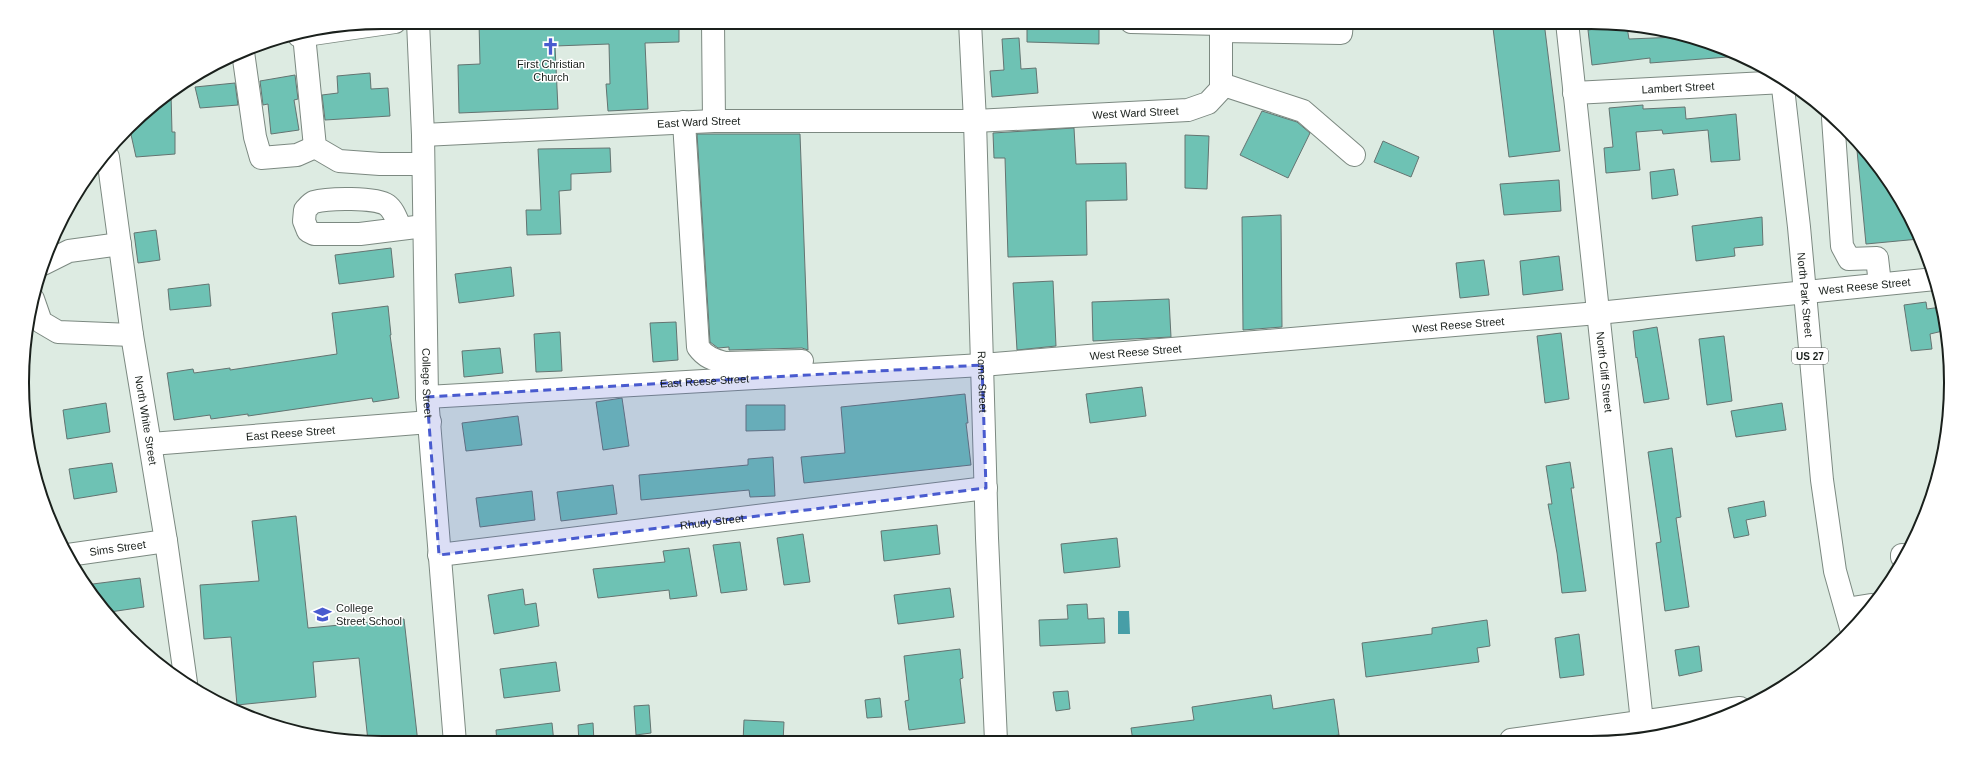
<svg xmlns="http://www.w3.org/2000/svg" width="1973" height="765" font-family="Arial,sans-serif">
  <style>
    .green { fill: #d5dda0 }
    .water { fill: #479ea7 }
    .building { fill: #6ec2b4; stroke: #647471 }
    .lines { fill: none; stroke-linecap: round; stroke-linejoin: round }
    .minor-casing { stroke: #7c8981; stroke-width: 24 }
    .major-casing { stroke: #7c8981; stroke-width: 24 }
    .minor { stroke: #fff; stroke-width: 22 }
    .major { stroke: #fff; stroke-width: 22 }
    .marked { fill: #495bcf; fill-opacity: 0.2; stroke: #495bcf; stroke-width: 3; stroke-dasharray: 8 5; stroke-linejoin: round }
    .labels { text-anchor: middle; dominant-baseline: central; stroke-width: 3; stroke-linejoin: round; paint-order: stroke }
    .shield { fill: #fff; stroke: #5f6360; stroke-width: 1 }
    .shield-label { font-size: 10px; font-weight: bold; fill: #1a201c }
    .poi-label { font-size: 11px; fill: #1a201c; stroke: #fff }
    .street-label { font-size: 11px; fill: #1a201c; stroke: #fff }
    .rim { fill: none; stroke: #1a201c; stroke-width: 2 }
  </style>
  <rect width="100%" height="100%" fill="#ddebe2"/>
  <path class="green" d="M1695,724L1638,740H1605L1610,734Z"/>
  <path class="water" d="M1118,611H1129L1130,634H1118Z"/>
  <g class="building">
    <path d="M479,22H679V42L645,43L648,109L608,111L606,84H610L609,44L555,46L558,109L459,113L458,65L480,64Z"/>
    <path d="M1027,22H1099V44L1027,42Z"/>
    <path d="M1544,22L1560,151L1509,157L1493,28Z"/>
    <path d="M1622,26L1627,27L1629,39L1678,37L1677,33L1684,34L1741,56L1650,63V58L1592,65L1588,30Z"/>
    <path d="M1019,38L1021,69L1036,68L1038,93L992,97L990,71L1004,70L1002,39Z"/>
    <path d="M370,73L371,89L388,88L390,116L325,120L322,95L338,93L337,76Z"/>
    <path d="M295,75L298,99L294,100L299,130L271,134L268,104L263,105L260,81Z"/>
    <path d="M235,83L238,105L200,108L195,87Z"/>
    <path d="M171,93L172,132H175V154L136,157L130,130L145,111Z"/>
    <path d="M1643,105V109L1685,107L1686,119L1736,114L1740,160L1711,162L1708,130L1663,134L1662,130L1636,132L1640,170L1606,173L1604,148L1613,147L1609,108Z"/>
    <path d="M1262,111L1297,122L1310,133L1288,178L1240,155Z"/>
    <path d="M1074,128L1076,164L1126,163L1127,200L1086,201L1087,255L1008,257L1005,158H994L993,133Z"/>
    <path d="M697,134H800L808,350L802,348L729,350V347L718,348L710,342Z"/>
    <path d="M1185,135L1209,136L1207,189L1185,188Z"/>
    <path d="M1856,140L1903,202L1919,239L1866,244Z"/>
    <path d="M1383,141L1419,157L1411,177L1374,162Z"/>
    <path d="M610,148L611,172L571,174V190L559,191L561,234L527,235L526,210H541L538,149Z"/>
    <path d="M1674,169L1678,195L1652,199L1650,172Z"/>
    <path d="M1559,180L1561,211L1504,215L1500,184Z"/>
    <path d="M1281,215L1282,327L1243,330L1242,217Z"/>
    <path d="M1762,217L1763,245L1734,248L1735,256L1696,261L1692,226Z"/>
    <path d="M156,230L160,260L138,263L134,233Z"/>
    <path d="M391,248L394,277L339,284L335,255Z"/>
    <path d="M1559,256L1563,290L1523,295L1520,261Z"/>
    <path d="M1484,260L1489,295L1460,298L1456,263Z"/>
    <path d="M511,267L514,296L459,303L455,274Z"/>
    <path d="M1053,281L1056,346L1017,350L1013,283Z"/>
    <path d="M209,284L211,306L170,310L168,289Z"/>
    <path d="M1169,299L1171,337L1093,341L1092,302Z"/>
    <path d="M1926,302L1927,309L1941,307L1947,330L1930,334L1932,349L1911,351L1904,305Z"/>
    <path d="M388,306L391,335H390L399,398L373,402L372,398L248,416V414L211,419L210,415L174,420L167,373L193,369L194,373L230,368V370L337,354L332,313Z"/>
    <path d="M676,322L678,360L653,362L650,323Z"/>
    <path d="M1657,327L1669,399L1644,403L1637,357L1636,358L1633,331Z"/>
    <path d="M560,332L562,371L536,372L534,334Z"/>
    <path d="M1561,333L1569,399L1545,403L1537,336Z"/>
    <path d="M1724,336L1732,401L1707,405L1699,339Z"/>
    <path d="M500,348L503,373L464,377L462,351Z"/>
    <path d="M1142,387L1146,416L1090,423L1086,394Z"/>
    <path d="M965,394L968,423H966L971,465L804,483L801,457L845,453L841,407Z"/>
    <path d="M622,398L629,446L603,450L596,402Z"/>
    <path d="M106,403L110,432L67,439L63,410Z"/>
    <path d="M1782,403L1786,430L1736,437L1731,411Z"/>
    <path d="M746,405H785V430L746,431Z"/>
    <path d="M518,416L522,445L466,451L462,423Z"/>
    <path d="M1672,448L1681,517L1676,518L1689,607L1665,611L1656,543L1661,542L1648,452Z"/>
    <path d="M773,457L775,496L750,497L749,490L641,500L639,475L748,465V459Z"/>
    <path d="M1570,462L1574,488H1571L1586,591L1562,593L1557,553L1548,504H1552L1546,466Z"/>
    <path d="M112,463L117,492L74,499L69,469Z"/>
    <path d="M613,485L617,514L561,521L557,492Z"/>
    <path d="M532,491L535,520L480,527L476,498Z"/>
    <path d="M1764,501L1766,516L1746,520L1749,535L1734,538L1728,508Z"/>
    <path d="M296,516L308,628L404,619L418,743H382L368,741L359,658L313,662L316,697L237,705L231,637L204,639L200,585L259,581L252,521Z"/>
    <path d="M937,525L940,554L884,561L881,531Z"/>
    <path d="M803,534L810,582L784,585L777,538Z"/>
    <path d="M1117,538L1120,567L1064,573L1061,544Z"/>
    <path d="M740,542L747,590L721,593L713,545Z"/>
    <path d="M689,548L697,596L670,599L669,590L598,598L593,569L665,562L663,551Z"/>
    <path d="M140,578L144,607L110,612L85,585Z"/>
    <path d="M950,588L954,617L898,624L894,595Z"/>
    <path d="M523,589L525,605L536,603L539,626L494,634L488,595Z"/>
    <path d="M1087,604L1088,619L1104,618L1105,643L1040,646L1039,620L1068,619L1067,605Z"/>
    <path d="M1487,620L1490,646L1477,648L1479,662L1366,677L1362,643L1432,634V628Z"/>
    <path d="M1579,634L1584,675L1560,678L1555,638Z"/>
    <path d="M1699,646L1702,671L1679,676L1675,650Z"/>
    <path d="M960,649L963,678L960,679L965,723L909,730L905,701L909,700L904,656Z"/>
    <path d="M556,662L560,691L504,698L500,669Z"/>
    <path d="M1068,691L1070,709L1056,711L1053,692Z"/>
    <path d="M1271,695L1273,709L1334,699L1339,735L1299,741H1133L1131,728L1194,720L1192,707Z"/>
    <path d="M880,698L882,717L867,718L865,700Z"/>
    <path d="M649,705L651,733L636,735L634,706Z"/>
    <path d="M744,720L784,722L783,742H743Z"/>
    <path d="M552,723L554,743H497L496,730Z"/>
    <path d="M593,723L594,742L579,743L578,725Z"/>
  </g>
  <g class="lines">
    <defs>
      <g id="minor">
        <path id="s1" d="M418,22L423,135L427,397L455,743"/>
        <path d="M713,22L714,121"/>
        <path id="s2" d="M970,22L975,121L987,538L996,741"/>
        <path d="M1131,22L1221,24"/>
        <path id="s3" d="M1567,22L1642,722"/>
        <path d="M1221,31L1341,33L1342,22"/>
        <path d="M304,35L315,147L339,161L380,164H423"/>
        <path d="M299,36L395,22"/>
        <path d="M243,52L255,137L261,158L297,155L315,147"/>
        <path d="M1221,84L1303,111L1354,155"/>
        <path id="s4" d="M1574,93L1786,82"/>
        <path d="M1833,118L1842,246L1849,259L1877,258L1880,284"/>
        <path d="M684,122L698,347C705,357 714,360 725,363L802,361"/>
        <path id="s5" d="M423,135L714,121H975L1188,110L1208,103L1221,89V22"/>
        <path id="s6" d="M108,157L132,335L166,541L186,683"/>
        <path d="M401,229C397,221 394,210 387,205C376,197 327,198 314,202C311,203 307,208 305,210L304,221L308,231L314,234H360L424,226"/>
        <path d="M43,264L69,251L120,244"/>
        <path d="M33,299L41,322L58,332L132,335"/>
        <path id="s7" d="M427,397L982,365L1598,313L1935,279"/>
        <path id="s8" d="M151,444L430,422"/>
        <path id="s9" d="M68,555L166,541"/>
        <path id="s10" d="M439,555L986,488"/>
        <path d="M1902,555V557"/>
        <path d="M1846,609L1871,605"/>
        <path d="M1511,740L1740,708"/>
      </g>
      <g id="major">
        <path id="s11" d="M1782,79L1799,227L1822,480L1835,571L1851,628"/>
      </g>
    </defs>
    <use href="#minor" class="minor-casing"/>
    <use href="#major" class="major-casing"/>
    <use href="#minor" class="minor"/>
    <use href="#major" class="major"/>
  </g>
  <path class="marked" d="M982,365L986,488L439,555L427,397Z"/>
  <defs>
    <symbol id="church-bare" viewBox="-9 -9 18 18"><path d="M-1.2-6h2.4v3.5h3.3v2.4h-3.3V6h-2.4V-.1h-3.3v-2.4h3.3Z" fill="#495bcf" stroke="#fff" stroke-width="2.5" paint-order="stroke"/></symbol>
    <symbol id="school-bare" viewBox="-9 -9 18 18"><path d="M0-5L7-2L0 1L-7-2ZM-4 1L0 2.5L4 1V4Q0 6-4 4Z" fill="#495bcf" stroke="#fff" stroke-width="2.5" paint-order="stroke"/></symbol>
  </defs>
  <g fill-rule="evenodd">
    <use href="#church-bare" x="538" y="34" width="25" height="25"/>
    <use href="#school-bare" x="310" y="602" width="25" height="25"/>
  </g>
  <g class="labels">
    <rect class="shield" x="1792" y="348" width="36" height="16" rx="3"/>
    <g class="shield-label">
      <text x="1810" y="356">US 27</text>
    </g>
    <g class="poi-label">
      <text x="551" y="64">First Christian<tspan x="551" dy="13">Church</tspan></text>
      <text x="336" y="608" text-anchor="start">College<tspan x="336" dy="13">Street School</tspan></text>
    </g>
    <g class="street-label">
      <text stroke="none"><textPath href="#s4" startOffset="104">Lambert Street</textPath></text>
      <text stroke="none"><textPath href="#s5" startOffset="713">West Ward Street</textPath></text>
      <text stroke="none"><textPath href="#s5" startOffset="276">East Ward Street</textPath></text>
      <text stroke="none"><textPath href="#s7" startOffset="1442">West Reese Street</textPath></text>
      <text stroke="none"><textPath href="#s11" startOffset="217">North Park Street</textPath></text>
      <text stroke="none"><textPath href="#s7" startOffset="1034">West Reese Street</textPath></text>
      <text stroke="none"><textPath href="#s7" startOffset="710">West Reese Street</textPath></text>
      <text stroke="none"><textPath href="#s3" startOffset="352">North Cliff Street</textPath></text>
      <text stroke="none"><textPath href="#s7" startOffset="278">East Reese Street</textPath></text>
      <text stroke="none"><textPath href="#s2" startOffset="360">Rome Street</textPath></text>
      <text stroke="none"><textPath href="#s1" startOffset="361">College Street</textPath></text>
      <text stroke="none"><textPath href="#s6" startOffset="266">North White Street</textPath></text>
      <text stroke="none"><textPath href="#s8" startOffset="140">East Reese Street</textPath></text>
      <text stroke="none"><textPath href="#s10" startOffset="275">Rhudy Street</textPath></text>
      <text stroke="none"><textPath href="#s9" startOffset="50">Sims Street</textPath></text>
    </g>
  </g>
  <path d="M0 0H1973V765H0ZM382 29H1591A353 353 0 0 1 1944 382V383A353 353 0 0 1 1591 736H382A353 353 0 0 1 29 383V382A353 353 0 0 1 382 29Z" fill="#fff" fill-rule="evenodd"/>
  <path class="rim" d="M382 29H1591A353 353 0 0 1 1944 382V383A353 353 0 0 1 1591 736H382A353 353 0 0 1 29 383V382A353 353 0 0 1 382 29Z"/>
</svg>
